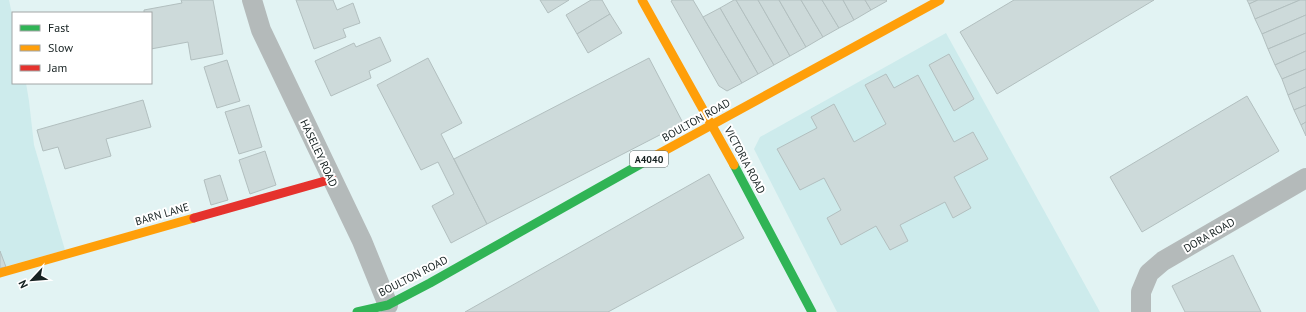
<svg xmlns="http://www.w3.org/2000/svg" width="1306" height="312" font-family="'PT Sans',sans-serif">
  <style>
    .built { fill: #cdebec }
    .building { fill: #cddada; stroke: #b2bfbf }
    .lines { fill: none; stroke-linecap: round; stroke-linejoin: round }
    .street { stroke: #b4baba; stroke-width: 20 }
    .fast { stroke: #30b455; stroke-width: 9 }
    .slow { stroke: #ff9f0a; stroke-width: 9 }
    .jam { stroke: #e5322d; stroke-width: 9 }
    .labels { text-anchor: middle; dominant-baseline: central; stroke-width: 4; stroke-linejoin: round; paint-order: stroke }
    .shield { fill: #fff; stroke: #5c6464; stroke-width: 1 }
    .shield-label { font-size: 10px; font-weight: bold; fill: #162121 }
    .street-label { font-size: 11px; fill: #162121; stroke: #fff }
  </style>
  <rect width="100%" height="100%" fill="#e2f3f3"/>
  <g class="built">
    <path d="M0,0H9L13,19V83H26L29,101L34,145L65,250L0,268Z"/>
    <path d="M946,33L1100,312H837L754,149L760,137Z"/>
  </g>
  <g class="building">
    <path d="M181,0H213L223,54L191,60L188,42L151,49V13H144V10L182,3Z"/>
    <path d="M296,0H333L337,10L353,3L360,23L343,29L346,37L314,49Z"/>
    <path d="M540,0H569L548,13Z"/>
    <path d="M591,0H602L610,14L577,34L566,15Z"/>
    <path d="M673,0H693L742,83L727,91L719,86L671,1Z"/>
    <path d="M734,0H736L774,65L758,74L720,8Z"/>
    <path d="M736,0H758L790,56L774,65Z"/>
    <path d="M758,0H779L806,47L790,56Z"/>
    <path d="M779,0H801L823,37L806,47Z"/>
    <path d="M801,0H822L839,28L823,37Z"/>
    <path d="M822,0H843L854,20L839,28Z"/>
    <path d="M843,0H865L871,10L854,20Z"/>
    <path d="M865,0H886L887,1L871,10Z"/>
    <path d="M1014,0H1154L997,94L960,32Z"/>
    <path d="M1247,0H1258L1249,4Z"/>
    <path d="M1258,0H1300L1255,19L1249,4Z"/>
    <path d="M1300,0H1306V15L1262,34L1255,19Z"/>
    <path d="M720,8L758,74L742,83L703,17Z"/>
    <path d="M610,14L622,33L588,53L577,34Z"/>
    <path d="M1306,15V33L1268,49L1262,34Z"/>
    <path d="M1306,33V51L1275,65L1268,49Z"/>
    <path d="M380,37L391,61L369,71L371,78L331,96L315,61L354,43L356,47Z"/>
    <path d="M1306,51V69L1282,79L1275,65Z"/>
    <path d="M949,54L974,99L954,111L929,65Z"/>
    <path d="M428,58L462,123L441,134L487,224L451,243L432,206L454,194L438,162L421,170L377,85Z"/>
    <path d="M649,58L683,123L487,224L454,159Z"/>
    <path d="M227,60L240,101L217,108L204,67Z"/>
    <path d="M1306,69V87L1288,95L1282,79Z"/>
    <path d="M886,74L894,88L918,75L954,142L973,132L988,159L954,177L971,208L953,218L945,202L900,225L908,241L890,250L876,226L841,245L827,218L841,210L824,178L800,190L777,149L817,128L811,117L834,104L854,142L886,124L865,85Z"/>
    <path d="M1306,87V105L1294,110L1288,95Z"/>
    <path d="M1247,96L1279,151L1142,232L1110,177Z"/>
    <path d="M143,100L151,127L106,139L111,156L65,169L58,147L43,151L37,130Z"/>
    <path d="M249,105L262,147L239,154L225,112Z"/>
    <path d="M1306,105V122L1301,125L1294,110Z"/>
    <path d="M1306,122V136L1301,125Z"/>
    <path d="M265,151L276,185L250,194L239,160Z"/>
    <path d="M709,174L744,238L608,312H465Z"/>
    <path d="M220,175L228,200L211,205L204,180Z"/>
    <path d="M0,251L6,267L0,268Z"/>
    <path d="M1233,255L1261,312H1185L1172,286Z"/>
  </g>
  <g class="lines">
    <g class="street">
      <path d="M252,0L261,30L362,241L388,305"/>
      <path d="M1141,312V292L1149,273L1163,261L1306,178"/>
    </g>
    <g class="fast">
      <path d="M734,165L812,312"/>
      <path d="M357,312L388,305L430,283L653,157"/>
    </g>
    <g class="slow">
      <path d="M642,0L734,165"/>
      <path d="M653,157L940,0"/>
      <path d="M0,273L194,218"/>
    </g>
    <path class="jam" d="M194,218L332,179"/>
  </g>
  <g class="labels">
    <rect class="shield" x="630" y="151" width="38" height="16" rx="3"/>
    <g class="shield-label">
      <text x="649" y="159">A4040</text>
    </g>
    <g class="street-label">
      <text transform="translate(696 120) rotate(-29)">BOULTON ROAD</text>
      <text transform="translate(319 153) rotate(65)">HASELEY ROAD</text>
      <text transform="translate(745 160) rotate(62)">VICTORIA ROAD</text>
      <text transform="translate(162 214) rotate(-16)">BARN LANE</text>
      <text transform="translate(1209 235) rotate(-30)">DORA ROAD</text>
      <text transform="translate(413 276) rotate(-27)">BOULTON ROAD</text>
    </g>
  </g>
  <rect x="12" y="12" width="140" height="72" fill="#ffffff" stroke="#a2a6a6"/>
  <rect x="20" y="25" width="20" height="6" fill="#30b455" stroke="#a2a6a6"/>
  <text x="48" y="32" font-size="12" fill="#162121">Fast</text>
  <rect x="20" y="45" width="20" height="6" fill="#ff9f0a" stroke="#a2a6a6"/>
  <text x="48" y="52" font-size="12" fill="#162121">Slow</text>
  <rect x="20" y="65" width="20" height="6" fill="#e5322d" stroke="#a2a6a6"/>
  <text x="48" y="72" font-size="12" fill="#162121">Jam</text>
  <g transform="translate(32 280) rotate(244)" stroke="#ffffff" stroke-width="3" paint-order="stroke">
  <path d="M0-3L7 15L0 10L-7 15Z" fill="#162121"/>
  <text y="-6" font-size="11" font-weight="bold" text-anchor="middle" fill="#162121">N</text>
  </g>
</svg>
